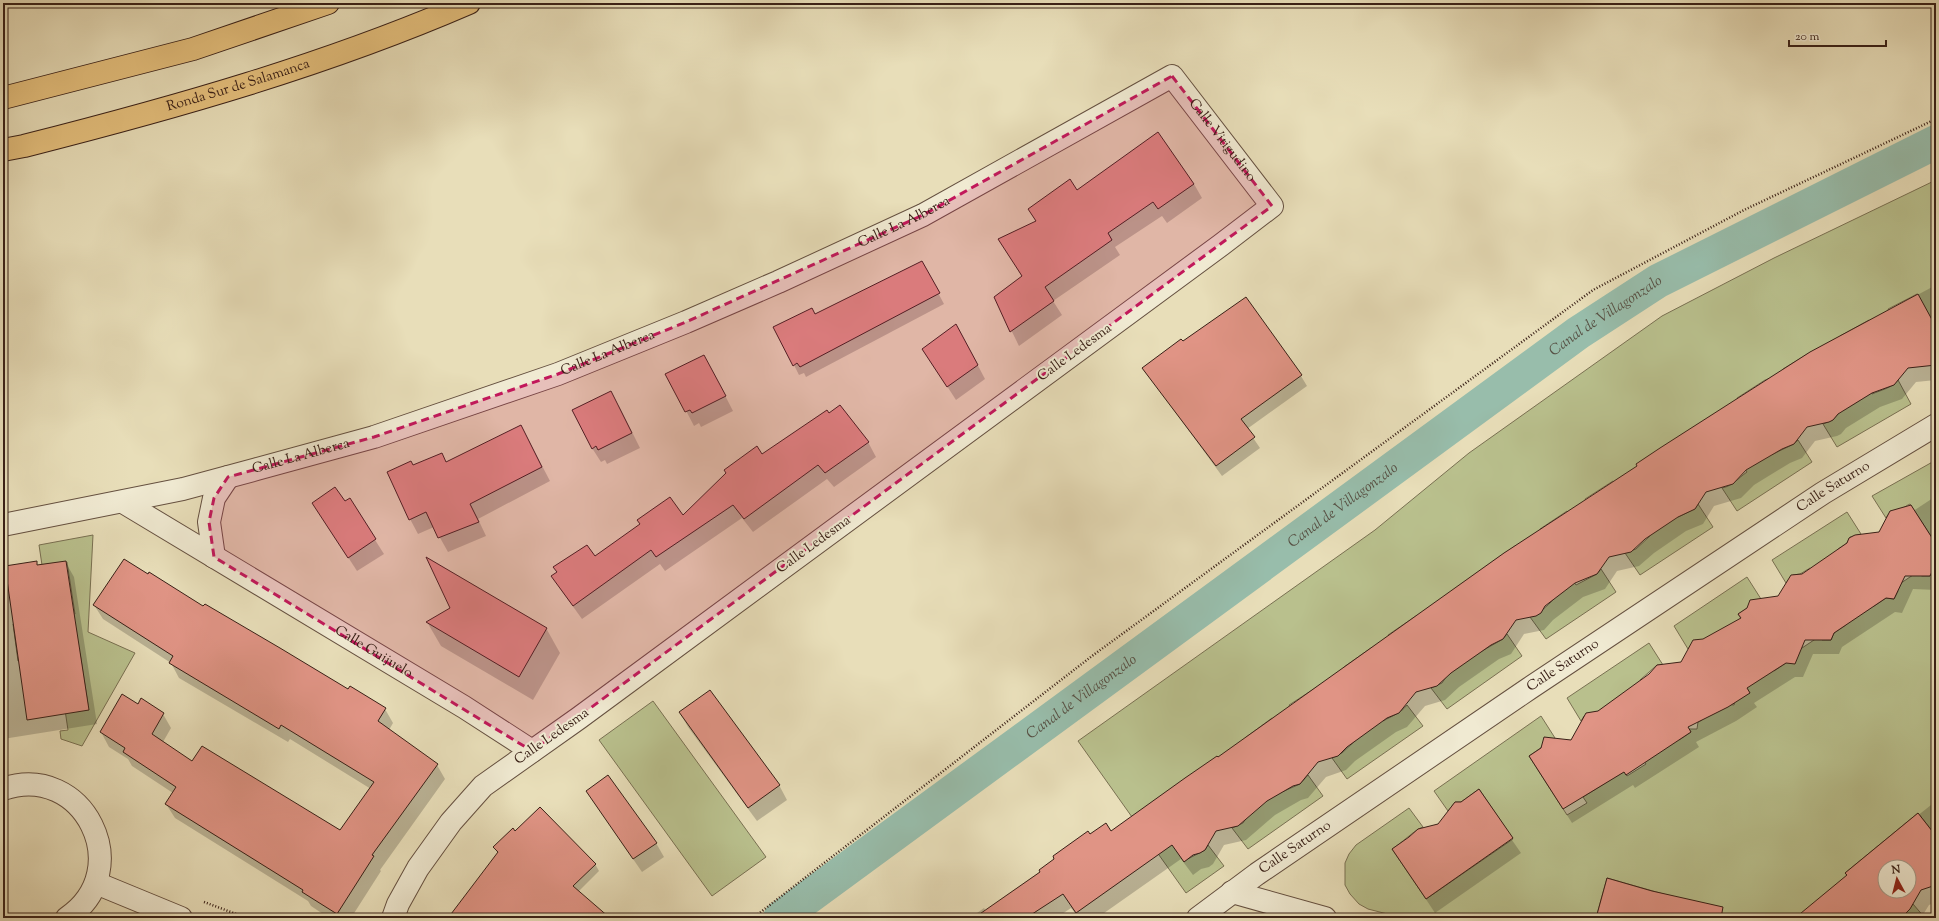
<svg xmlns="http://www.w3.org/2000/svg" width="1939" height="921" font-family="'Sorts Mill Goudy',serif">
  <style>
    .green { fill: #b9c08d; stroke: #797052 }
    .shadow { fill: #0003; fill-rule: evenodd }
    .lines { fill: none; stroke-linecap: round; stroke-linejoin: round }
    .canal { stroke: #98bdab; stroke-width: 34 }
    .building { fill: #e09485; stroke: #392017; fill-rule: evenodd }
    .minor-casing { stroke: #655040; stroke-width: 24 }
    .trunk-casing { stroke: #392017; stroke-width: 24 }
    .path { stroke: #392017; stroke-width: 2.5; stroke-dasharray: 1 2; stroke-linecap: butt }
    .minor { stroke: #f0ead2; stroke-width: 22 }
    .trunk { stroke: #e4bf7c; stroke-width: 22 }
    .marked { fill: #c2185b; fill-opacity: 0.2; stroke: #c2185b; stroke-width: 3; stroke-dasharray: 8 5; stroke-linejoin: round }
    .labels { text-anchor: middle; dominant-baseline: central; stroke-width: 4; stroke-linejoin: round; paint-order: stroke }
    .street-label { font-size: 14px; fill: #392017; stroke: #f0ead2 }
    .water-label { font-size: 15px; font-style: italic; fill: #564f43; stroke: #f0ead2 }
  </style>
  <rect width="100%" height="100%" fill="#e8deb9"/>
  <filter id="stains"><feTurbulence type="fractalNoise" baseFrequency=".005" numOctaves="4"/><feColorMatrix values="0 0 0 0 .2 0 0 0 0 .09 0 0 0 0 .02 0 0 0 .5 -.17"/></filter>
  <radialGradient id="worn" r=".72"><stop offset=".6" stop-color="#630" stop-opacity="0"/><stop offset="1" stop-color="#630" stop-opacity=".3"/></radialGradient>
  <g class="green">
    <path d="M1936,180V327L1917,294L1888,309L1890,314L1872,324L1869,320L1840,336L1872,394C1881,390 1892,388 1898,380L1911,404L1837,447L1823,424L1833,420L1838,414L1811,352L1783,369L1786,373L1765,380L1737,398L1773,454L1794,444L1798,440L1812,462L1737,511L1722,488C1733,486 1738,478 1747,472L1710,416L1678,517L1695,509L1698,504L1713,527L1640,575L1625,553L1636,549L1650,536L1613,481L1585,499L1587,503L1570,515L1567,511L1540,529L1576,585L1597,574L1601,569L1616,592L1546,639L1530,617C1540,613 1546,607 1554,599L1515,546L1455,589L1482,651L1503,639L1507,634L1522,656L1447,709L1431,688L1442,683L1446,677L1416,616L1388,635L1391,639L1371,648L1344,667L1383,721C1392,716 1401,713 1407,705L1423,726L1347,779L1332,758L1342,753L1356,740L1317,687L1289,705L1292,710L1275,721L1272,718L1245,738L1284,791L1300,784L1308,775L1323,796L1248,849L1232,828L1243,823L1247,817L1217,756L1184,861L1205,850L1208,845L1224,866L1186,893L1078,741L1375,530L1469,453L1662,316L1774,258Z"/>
    <path d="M1936,460V544L1910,504C1907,505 1904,508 1901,509C1894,512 1890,510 1886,518L1872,496Z"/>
    <path d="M1847,512L1861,534L1850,537L1847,543L1838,549L1874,606L1886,598L1894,599L1898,591L1895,587L1916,573L1922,576H1930L1936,566V836L1918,813L1845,873L1854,884L1795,918H1693L1667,895L1607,878L1596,918H1403L1368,909L1359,904L1350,894L1345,885V863L1349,854L1356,845L1409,808L1423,827C1414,830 1402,843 1392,849L1426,899L1513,839L1479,789L1461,802H1455L1448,811L1434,791L1541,716L1555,738L1529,756L1567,815L1587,803L1583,797L1624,771L1627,776L1646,764L1608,705L1596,713L1584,716L1581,721L1567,698L1649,643L1663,665H1657L1640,680L1679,740L1691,732L1689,729H1697L1698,722L1702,720L1700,716L1726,704L1734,705L1736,697L1750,693L1719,644L1695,640L1688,649L1674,626L1747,577L1761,599L1738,614L1774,671L1786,663L1796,652L1820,636L1822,640H1831L1834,633L1846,625L1810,568L1800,574L1793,575L1786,583L1772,560Z"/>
    <path d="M93,535L88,632L135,653L82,746L61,739L60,731L68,730L65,710L88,705L80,653L18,661L13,624L75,614L67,562L42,565L39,545Z"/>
    <path d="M653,701L766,857L712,896L599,740Z"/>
    <path d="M1913,904L1925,918H1894L1898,914L1902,916L1906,913Z"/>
  </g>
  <g class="shadow">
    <path d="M1194,184L1202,198L1167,223L1162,216L1115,247L1120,255L1053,301L1062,315L1019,346L995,297L1022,277L1008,253L1036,222L1029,209L1077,191Z"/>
    <path d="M927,272L944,304L806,377L804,373L799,375L794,365L815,315Z"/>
    <path d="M1936,285V380L1916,382L1902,399L1880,407L1846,428L1841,434L1837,436L1815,441L1802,458L1790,463L1754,485L1741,498L1714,506L1703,524L1686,531L1654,553L1639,566L1617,571L1605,589L1583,597L1553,620L1544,630L1524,634L1511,654L1499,659L1459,687L1445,700L1425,706L1407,727L1396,732L1355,761L1346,770L1326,777L1308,798L1301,800L1275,815L1246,840L1224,845L1213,864L1209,867L1201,869L1193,875L1181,859L1097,918H1079L1071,908L1056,918H970L984,908L986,911L1090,835L1111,832L1218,759L1906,301Z"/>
    <path d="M964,339L985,379L956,400L923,349Z"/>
    <path d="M1182,343L1301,376L1307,386L1247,429L1260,448L1222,476L1143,368Z"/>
    <path d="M712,370L733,411L701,427L699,423L694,426L667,374Z"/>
    <path d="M619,406L640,448L607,464L605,460L601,462L592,448Z"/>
    <path d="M829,414L868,442L876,457L834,487L827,479L753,532L742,518L665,571L660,564L582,619L561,590L553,576L557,573L554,567L595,557L683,516L762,455Z"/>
    <path d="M529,441L550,481L478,519L486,536L448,552L434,527L418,534L410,519L413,466L446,463Z"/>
    <path d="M1936,496V590L1913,589L1902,613L1895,612L1842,647L1839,654H1813L1803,677H1795L1754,703L1757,707L1736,721L1696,742L1699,747L1635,788L1633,785L1572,823L1530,756L1571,741L1598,712L1682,663L1704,640L1779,597L1802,574L1880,533Z"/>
    <path d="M349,499L384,554L357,571L322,517Z"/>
    <path d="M36,562L38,566L66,563L74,577L97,724L3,739V567Z"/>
    <path d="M94,605L203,608L348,691L385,709L393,723L389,730L437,765L445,779L380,870L381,871L351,918H329L311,906L308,901L175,818L166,804L173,793L132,766L128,759L109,747L101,732L138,705L163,714L171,728L163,742L193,762L340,832L371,789L290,739L288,742L179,678L171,663L103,619Z"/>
    <path d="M427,622L546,628L560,653L533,700L441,646Z"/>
    <path d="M680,713L779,785L787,800L757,821L688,727Z"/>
    <path d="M1478,791L1521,853L1435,913L1393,849L1439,825L1461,803Z"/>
    <path d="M587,792L656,843L664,857L642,872Z"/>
    <path d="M1936,801V902L1929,905L1921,918H1796L1848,875L1857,864ZM1885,867H1909V891H1885Z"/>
    <path d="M515,832L595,864L599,871L578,892L608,918H456L498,854L494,847Z"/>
  </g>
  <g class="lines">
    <path class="canal" id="s1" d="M780,918L1578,333L1658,281L1936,142"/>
  </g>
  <g class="building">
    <path d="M1158,132L1194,184L1158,209L1153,202L1108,233L1112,240L1045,287L1054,301L1010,332L994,297L1022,276L998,239L1036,221L1028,209L1070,179L1077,190Z"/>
    <path d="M922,261L940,293L800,367L797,363L793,366L773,327L812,308L815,314Z"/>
    <path d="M1918,294L1936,327V365L1908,368L1894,385L1872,393L1838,414L1833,420L1829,422L1807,427L1794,444L1782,449L1746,470L1733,484L1706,492L1695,509L1678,517L1645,539L1631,552L1609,557L1597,574L1575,583L1545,606L1541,613L1536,616L1516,620L1503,639L1491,645L1451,673L1437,686L1416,692L1399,713L1387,718L1347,747L1338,756L1318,762L1300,784L1293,786L1267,801L1238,826L1216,831L1205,850L1200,853L1193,855L1184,862L1172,845L1076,913L1063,894L1026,918H974L1040,872L1039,870L1054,859L1053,856L1088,831L1090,834L1106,823L1111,831L1185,778L1217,756L1218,757L1504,553L1637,466L1636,464L1660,448L1810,352Z"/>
    <path d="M1246,297L1302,375L1241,419L1255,437L1216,466L1142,368L1181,339L1183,341Z"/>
    <path d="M956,324L978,365L947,387L922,349Z"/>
    <path d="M704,355L726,396L692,413L690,410L685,412L665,374Z"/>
    <path d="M611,391L632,433L598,450L596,446L592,449L572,410Z"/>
    <path d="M840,405L869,442L825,473L818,465L744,519L733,505L656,557L651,550L573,606L551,576L557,572L553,567L587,545L595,556L640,524L637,520L670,497L683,515L726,473L724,470L757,446L762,454L827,410L829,413Z"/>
    <path d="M521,425L542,467L470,504L479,522L438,538L426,512L409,520L387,472L411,461L413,465L442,453L446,462Z"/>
    <path d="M335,487L345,501L350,498L376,539L348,558L312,503Z"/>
    <path d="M1911,505L1936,544V563L1930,576H1905L1894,599L1886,598L1834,633L1831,640H1805L1795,664L1786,663L1747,688L1750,693L1728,707L1688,727L1691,732L1626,775L1624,772L1563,809L1529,756L1541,748L1544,737L1571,740L1586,713L1598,711L1649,674L1657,665L1681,662L1693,640L1703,639L1741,618L1738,614L1747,608L1750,600L1778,596L1791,575L1802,574L1847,543L1849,538L1855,535L1879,532L1890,511Z"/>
    <path d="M426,557L547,628L519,677L426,622L450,608Z"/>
    <path d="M124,559L148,574L149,572L203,606L205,604L280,648L348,689L350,686L386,708L378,721L438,764L372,855L374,856L337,914L302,892L303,890L165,804L176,787L123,752L125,748L100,732L122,694L138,704L141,698L164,713L152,734L192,761L202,746L340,830L374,782L281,725L279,729L169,663L173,656L93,605Z"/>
    <path d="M37,561V565L66,561L89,710L27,720L5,566Z"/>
    <path d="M710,690L780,785L748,808L679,712Z"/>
    <path d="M608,775L657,843L633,859L586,791Z"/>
    <path d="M1479,789L1513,838L1426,899L1392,849L1409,837L1418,829L1438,824L1455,802H1461Z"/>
    <path d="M540,807L596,864L573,886L610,918H448L498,852L493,847L513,828L515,831Z"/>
    <path d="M1918,813L1936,836V885L1921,890L1910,909L1903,916L1898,914L1894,918H1795L1847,875L1845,873ZM1885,867H1909V891H1885Z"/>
    <path d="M1607,878L1652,891L1723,907L1721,918H1596Z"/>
  </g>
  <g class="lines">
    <defs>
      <g id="minor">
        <path id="s2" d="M123,502L464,707L532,751"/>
        <path id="s3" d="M3,525L183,489L257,469L374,437L558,374L686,322L778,282L923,215L1172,76L1272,206L1221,245L579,718L483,786L451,822L418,868L398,904L393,918"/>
        <path d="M214,557L209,522L214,498L228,477"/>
        <path d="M3,789C83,761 138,870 67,918"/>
        <path d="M96,883L181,918"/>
        <path d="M1232,892L1325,918"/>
        <path id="s4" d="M1198,918L1257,874L1530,688L1823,493L1936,425"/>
      </g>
      <g id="trunk">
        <path d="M3,98L193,49L328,3"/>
        <path id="s5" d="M3,150L24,146C174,108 326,65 469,3"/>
      </g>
    </defs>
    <use href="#minor" class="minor-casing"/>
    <use href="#trunk" class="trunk-casing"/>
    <g class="path">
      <path d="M204,902L247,918"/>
      <path d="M753,918L1092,656L1593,290L1744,210L1936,119"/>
    </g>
    <use href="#minor" class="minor"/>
    <use href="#trunk" class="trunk"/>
  </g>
  <path class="marked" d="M1172,76L1272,206L532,751L214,557L209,522L214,498L228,477L374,437L558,374L686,322L923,215Z"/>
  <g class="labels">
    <g class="street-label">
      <text stroke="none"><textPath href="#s5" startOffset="244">Ronda Sur de Salamanca</textPath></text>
      <text stroke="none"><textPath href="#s3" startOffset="1341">Calle Vitigudino</textPath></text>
      <text stroke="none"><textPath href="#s3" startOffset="954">Calle La Alberca</textPath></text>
      <text transform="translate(1075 353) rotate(-36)">Calle Ledesma</text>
      <text stroke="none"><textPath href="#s3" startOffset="630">Calle La Alberca</textPath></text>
      <text stroke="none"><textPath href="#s3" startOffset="306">Calle La Alberca</textPath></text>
      <text stroke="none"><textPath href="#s4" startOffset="768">Calle Saturno</textPath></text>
      <text transform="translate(814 545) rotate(-36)">Calle Ledesma</text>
      <text stroke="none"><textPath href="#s2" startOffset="292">Calle Guijuelo</textPath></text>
      <text stroke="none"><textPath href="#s4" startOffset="444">Calle Saturno</textPath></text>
      <text transform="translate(552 737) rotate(-35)">Calle Ledesma</text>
      <text stroke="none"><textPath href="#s4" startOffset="120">Calle Saturno</textPath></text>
    </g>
    <g class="water-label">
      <text stroke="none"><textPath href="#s1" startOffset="1022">Canal de Villagonzalo</textPath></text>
      <text stroke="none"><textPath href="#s1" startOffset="698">Canal de Villagonzalo</textPath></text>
      <text stroke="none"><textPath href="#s1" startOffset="374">Canal de Villagonzalo</textPath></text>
    </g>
  </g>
  <rect width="1939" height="921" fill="none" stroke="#e8deb9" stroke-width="16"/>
  <rect x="4" y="4" width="1931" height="913" fill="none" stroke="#392017" stroke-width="2"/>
  <rect x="8" y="8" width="1923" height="905" fill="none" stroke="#392017"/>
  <g transform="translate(1897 879) rotate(353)"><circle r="19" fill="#f0ead2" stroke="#a79987"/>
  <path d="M0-3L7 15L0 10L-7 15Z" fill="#8f2418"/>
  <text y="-6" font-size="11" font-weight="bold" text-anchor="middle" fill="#392017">N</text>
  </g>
  <path d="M1789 40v6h97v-6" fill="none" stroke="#392017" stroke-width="2"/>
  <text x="1795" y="40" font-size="12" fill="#392017" stroke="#f0ead2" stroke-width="3" paint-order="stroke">20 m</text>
  <rect width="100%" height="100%" filter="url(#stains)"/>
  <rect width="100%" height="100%" fill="url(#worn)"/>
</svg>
